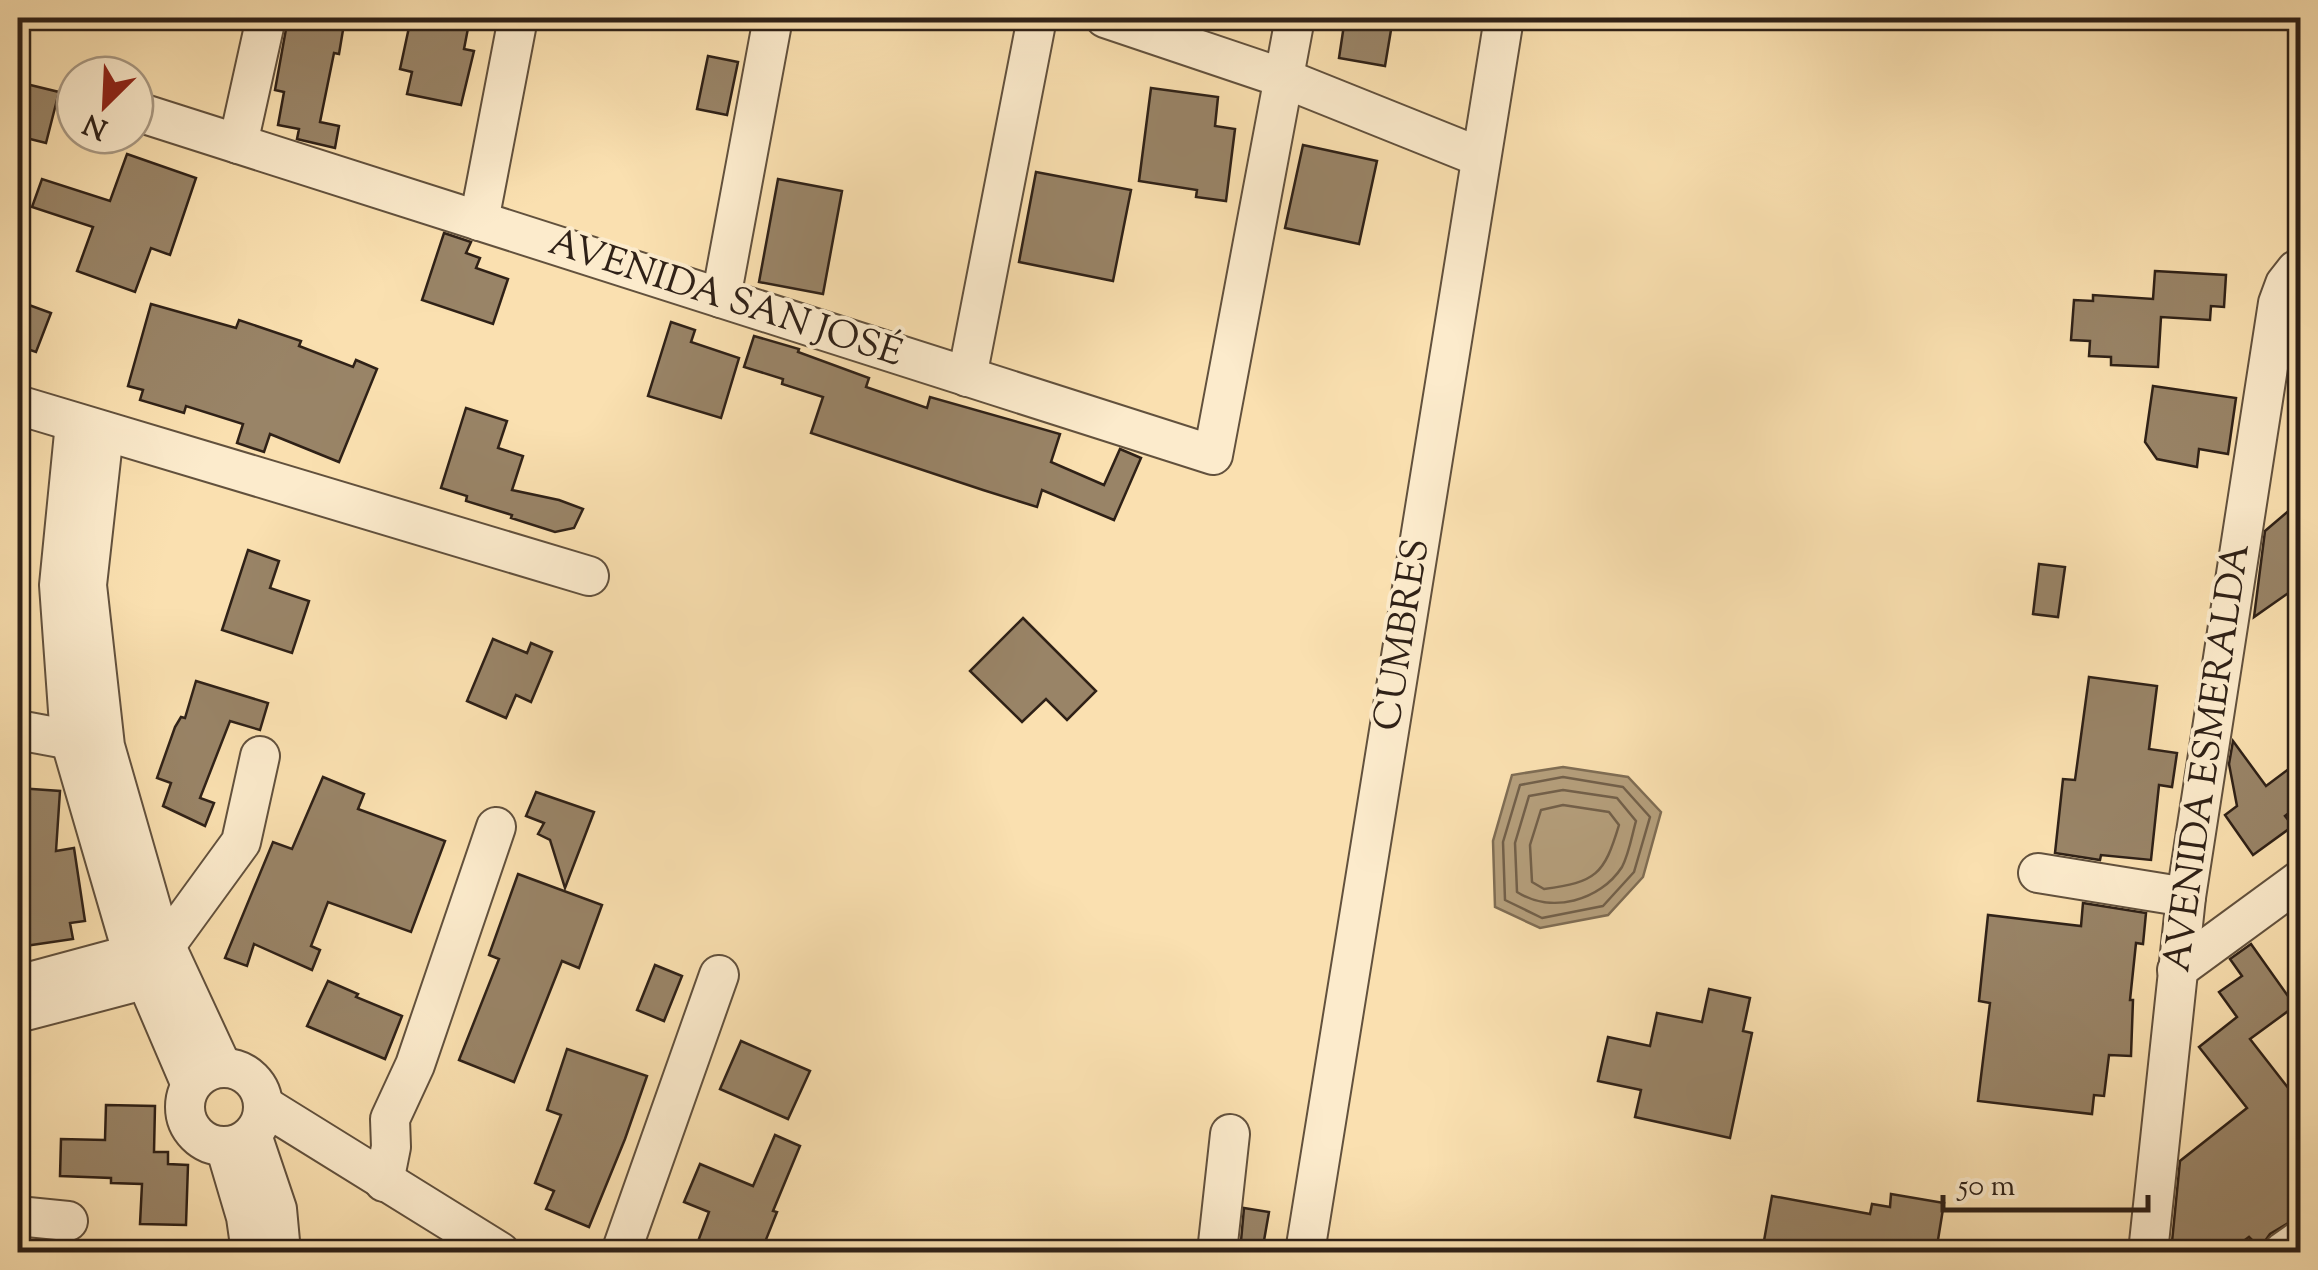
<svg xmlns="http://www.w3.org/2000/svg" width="2318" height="1270" font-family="'Sorts Mill Goudy',serif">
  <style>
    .water { fill: #b59f7c; stroke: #7f6d54; stroke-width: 2.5 }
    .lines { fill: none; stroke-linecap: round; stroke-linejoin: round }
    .shore { stroke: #72604a; stroke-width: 2.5 }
    .building { fill: #998467; stroke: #2f2117; stroke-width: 2.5 }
    .minor-casing { stroke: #62513d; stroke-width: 42 }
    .minor { stroke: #fcebcc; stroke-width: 38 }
    .labels { text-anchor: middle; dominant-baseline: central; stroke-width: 8; stroke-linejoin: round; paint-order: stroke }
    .street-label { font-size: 38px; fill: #2f2117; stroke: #fcebcc }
  </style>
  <rect width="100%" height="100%" fill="#fae0b0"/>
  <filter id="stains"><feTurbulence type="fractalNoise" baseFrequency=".002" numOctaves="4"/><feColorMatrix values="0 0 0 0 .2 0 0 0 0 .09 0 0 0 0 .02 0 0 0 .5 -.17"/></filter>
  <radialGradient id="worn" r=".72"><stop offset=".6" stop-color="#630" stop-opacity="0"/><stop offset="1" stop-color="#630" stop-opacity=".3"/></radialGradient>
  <path class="water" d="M1563,767L1628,777L1661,812L1643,877L1608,915L1540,928L1495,907L1493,841L1512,775Z"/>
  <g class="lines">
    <g class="shore">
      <path d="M1563,777L1623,787L1650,817L1634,872L1603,906L1542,918L1505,900L1503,842L1520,785Z"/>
      <path d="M1563,790L1617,798L1636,821C1632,835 1629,854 1622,867C1600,901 1551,914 1517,892L1515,843L1529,796Z"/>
      <path d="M1563,805L1609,812L1619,825C1604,875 1596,882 1544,889L1532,882L1530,845L1541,810Z"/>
    </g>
  </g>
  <g class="building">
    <path d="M288,18H345L339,54L334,53L320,122L339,126L335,148L297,139L299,129L278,125L284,92L275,90Z"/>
    <path d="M411,18H470L464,49L474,51L461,105L407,94L412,72L400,69Z"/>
    <path d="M1345,18H1393L1385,66L1339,58Z"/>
    <path d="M708,56L738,62L727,115L697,109Z"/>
    <path d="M18,82L59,92L46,143L18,136Z"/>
    <path d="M1151,88L1218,97L1215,126L1235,129L1226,201L1196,197L1197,190L1139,181Z"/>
    <path d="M1303,145L1377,161L1359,244L1285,228Z"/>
    <path d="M127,154L196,178L170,255L151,248L135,292L77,271L93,227L32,207L42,179L110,201Z"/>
    <path d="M1036,172L1131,190L1113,281L1019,262Z"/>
    <path d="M778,179L842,191L823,294L759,282Z"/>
    <path d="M444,233L471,242L466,253L480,258L476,268L508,279L493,324L422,300Z"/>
    <path d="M2155,271L2226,275L2224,307L2211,306L2210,320L2161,317L2158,367L2111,365V357L2089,356L2090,341L2071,340L2074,300L2093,301V295L2153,299Z"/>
    <path d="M18,301L51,313L36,352L18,346Z"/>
    <path d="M151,304L236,328L239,320L301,341L299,346L353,367L356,360L377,369L339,462L270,434L264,452L237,443L243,424L186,406L184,413L140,400L143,390L128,386Z"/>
    <path d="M671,322L695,330L691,342L739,358L721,418L648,396Z"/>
    <path d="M754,336L799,349L798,352L869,378L866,387L927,408L930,397L1060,434L1051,462L1104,485L1120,449L1141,458L1114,520L1042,490L1037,507L983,490L811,433L823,397L782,384L783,379L744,367Z"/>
    <path d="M2153,386L2236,398L2228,454L2199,449L2197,467L2157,459L2145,442Z"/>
    <path d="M466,408L507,421L498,448L523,456L512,490L559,500L583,509L574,528L555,532L511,518L512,515L466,501L467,496L441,488Z"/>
    <path d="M2300,501V585L2254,617L2265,531Z"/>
    <path d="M248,550L279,561L270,588L309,601L292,653L222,630Z"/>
    <path d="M2039,564L2065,567L2058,617L2033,614Z"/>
    <path d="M1023,618L1096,691L1067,720L1046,699L1022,722L970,671Z"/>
    <path d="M493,639L527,653L531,643L552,652L531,702L516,695L506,718L467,701Z"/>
    <path d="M2089,677L2157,686L2149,749L2177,753L2172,787L2159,785L2151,860L2101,855L2100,860L2055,853L2063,779L2075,780Z"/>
    <path d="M196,681L268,703L260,730L230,721L200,798L214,803L205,826L163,806L171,783L157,778L175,727L181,717L185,718Z"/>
    <path d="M2233,741L2266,786L2290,768L2300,782V804L2285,816L2293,826L2253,855L2225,815L2237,806L2229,764Z"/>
    <path d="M323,777L364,794L358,809L445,841L411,932L328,902L311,946L320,950L312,970L254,944L247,966L225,958L273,842L292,849Z"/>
    <path d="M18,788L60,791L56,851L74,848L85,921L70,923L73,939L18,947Z"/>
    <path d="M536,792L594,812L565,888L550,840L538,834L544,823L526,816Z"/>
    <path d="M518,874L602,905L579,968L562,961L514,1082L459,1060L499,959L489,955Z"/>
    <path d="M2083,903L2146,913L2143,944L2136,943L2130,1000H2133L2131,1056L2109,1055L2104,1096L2094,1095L2092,1114L1978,1101L1990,1003L1979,1001L1988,915L2081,926Z"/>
    <path d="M2251,944L2295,1006L2250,1039L2289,1089L2300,1080V1216L2270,1234L2260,1248L2249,1237L2229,1252H2171L2180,1161L2247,1108L2199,1047L2237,1017L2219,992L2242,976L2230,959Z"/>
    <path d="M655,965L682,976L664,1021L637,1010Z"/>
    <path d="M328,981L358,994L356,997L402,1016L385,1059L307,1026Z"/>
    <path d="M1709,989L1750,998L1743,1031L1752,1033L1730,1138L1635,1117L1641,1090L1598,1081L1608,1037L1650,1046L1657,1013L1702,1022Z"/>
    <path d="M741,1041L810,1071L788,1119L720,1089Z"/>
    <path d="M567,1049L647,1076L625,1139L589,1227L546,1209L554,1191L535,1183L561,1115L547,1110Z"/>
    <path d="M106,1105L155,1106L154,1152H168V1164L188,1165L186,1225L140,1224L142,1184L111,1183V1178L60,1176L61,1139L105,1140Z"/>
    <path d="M775,1135L800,1146L773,1211L777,1212L761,1252H694L709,1212L684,1202L700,1164L753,1186Z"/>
    <path d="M1891,1194L1944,1203L1936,1252H1762L1772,1196L1870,1214L1872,1204L1890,1207Z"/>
    <path d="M1244,1208L1269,1212L1262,1252H1240Z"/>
  </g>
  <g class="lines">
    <defs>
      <g id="minor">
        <path d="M1105,18L1283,78L1480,157"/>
        <path d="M135,111L1213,455L1295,18"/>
        <path d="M238,144L266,18"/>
        <path d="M479,221L518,18"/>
        <path d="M721,298L773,18"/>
        <path d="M967,377L1037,18"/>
        <path d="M18,405L589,576"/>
        <path d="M75,423L59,585L70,739L128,938L191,1085"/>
        <path d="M104,432L87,585L105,746L157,927L222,1067"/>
        <path d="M18,730L93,744"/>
        <path d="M2038,873L2186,897"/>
        <path d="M2177,970L2300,880"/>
        <path d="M18,985L166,945L241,842L260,756"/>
        <path d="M18,1013L170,973"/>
        <circle cx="224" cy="1107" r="39"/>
        <path d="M263,1105L500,1252"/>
        <path d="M252,1135L277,1209L281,1252"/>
        <path d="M225,1146L246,1217L251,1252"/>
        <path d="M384,1182L391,1147L390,1119L415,1065L496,827"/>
        <path d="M18,1216L68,1221"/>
        <path d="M621,1252L719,975"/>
        <path d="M1217,1252L1230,1134"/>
        <path d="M1305,1252L1504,18"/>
        <path d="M2148,1252L2186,897L2278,303L2285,284L2296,270H2300"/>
        <path d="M2283,1252L2300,1240"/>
      </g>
    </defs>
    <use href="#minor" class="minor-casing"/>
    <use href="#minor" class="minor"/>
  </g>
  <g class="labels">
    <g class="street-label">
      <text transform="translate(725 300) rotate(18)">AVENIDA SAN JOSÉ</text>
      <text transform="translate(1404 635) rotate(-81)">CUMBRES</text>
      <text transform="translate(2209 758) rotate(-82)">AVENIDA ESMERALDA</text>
    </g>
  </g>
  <rect width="2318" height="1270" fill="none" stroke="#fae0b0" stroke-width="60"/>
  <rect x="20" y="20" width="2278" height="1230" fill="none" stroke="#2f2117" stroke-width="5"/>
  <rect x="30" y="30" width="2258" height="1210" fill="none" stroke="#2f2117" stroke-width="2.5"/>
  <g transform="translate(105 105) rotate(204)"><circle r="48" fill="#fcebcc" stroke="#aa9a84" stroke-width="2.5"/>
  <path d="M0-8L18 38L0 25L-18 38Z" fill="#8f2418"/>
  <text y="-15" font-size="28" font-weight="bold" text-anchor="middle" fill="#2f2117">N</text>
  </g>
  <path d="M1943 1195v15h205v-15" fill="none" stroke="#2f2117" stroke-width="5"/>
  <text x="1958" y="1195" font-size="30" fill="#2f2117" stroke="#fcebcc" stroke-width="8" paint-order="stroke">50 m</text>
  <rect width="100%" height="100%" filter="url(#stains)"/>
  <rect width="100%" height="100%" fill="url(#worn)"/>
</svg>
